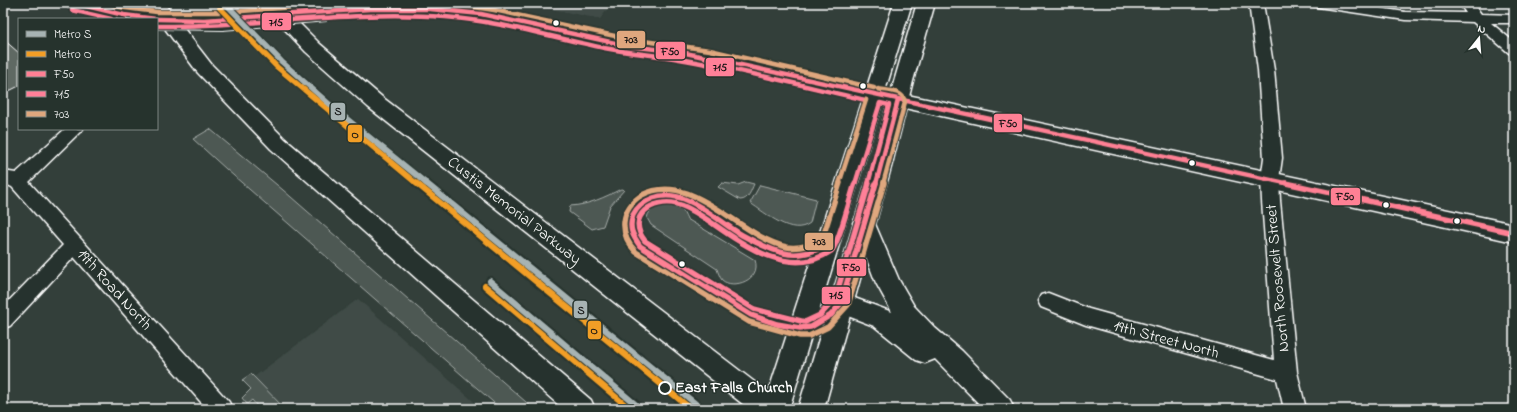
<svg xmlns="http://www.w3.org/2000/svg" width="1517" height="412" font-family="'Indie Flower',sans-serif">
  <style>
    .built { fill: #404c47 }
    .green { fill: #4d5853; stroke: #a6aca9 }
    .building { fill: #5f6964; stroke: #fff }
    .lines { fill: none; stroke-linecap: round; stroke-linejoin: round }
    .minor-casing { stroke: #fff; stroke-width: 3 }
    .secondary-casing { stroke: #fff; stroke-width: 3 }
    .primary-casing { stroke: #fff; stroke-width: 3 }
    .motorway-casing { stroke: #fff; stroke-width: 3 }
    .minor { fill: #26332d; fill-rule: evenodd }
    .secondary { fill: #26332d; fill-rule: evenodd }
    .primary { fill: #26332d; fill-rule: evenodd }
    .motorway { fill: #26332d; fill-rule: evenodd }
    .primary-bridge-casing { stroke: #fff; stroke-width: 22; stroke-linecap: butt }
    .primary-bridge { stroke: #26332d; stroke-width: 20 }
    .bus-1-far1-casing { stroke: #26332d; stroke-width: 7 }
    .bus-1-casing { stroke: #26332d; stroke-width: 8 }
    .bus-2-far1-casing { stroke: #26332d; stroke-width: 7 }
    .bus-2-casing { stroke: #26332d; stroke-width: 8 }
    .bus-3-far1-casing { stroke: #26332d; stroke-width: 7 }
    .bus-3-casing { stroke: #26332d; stroke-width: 8 }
    .bus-1-far1 { stroke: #ff8094; stroke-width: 4.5 }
    .bus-1 { stroke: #ff8094; stroke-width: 5.5 }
    .bus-2-far1 { stroke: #ff8098; stroke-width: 4.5 }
    .bus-2 { stroke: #ff8098; stroke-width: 5.5 }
    .bus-3-far1 { stroke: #dfa77e; stroke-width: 4.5 }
    .bus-3 { stroke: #dfa77e; stroke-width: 5.5 }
    .metro-1-far1-casing { stroke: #26332d; stroke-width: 8 }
    .metro-1-casing { stroke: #26332d; stroke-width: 10 }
    .metro-2-far1-casing { stroke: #26332d; stroke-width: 8 }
    .metro-2-casing { stroke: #26332d; stroke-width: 10 }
    .metro-1-far1 { stroke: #a7b3b3; stroke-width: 5.5 }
    .metro-1 { stroke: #a7b3b3; stroke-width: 6 }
    .metro-2-far1 { stroke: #f29e26; stroke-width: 5.5 }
    .metro-2 { stroke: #f29e26; stroke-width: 6 }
    .bus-dot { fill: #fff; stroke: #26332d; stroke-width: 1.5 }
    .stop-dot { fill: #26332d; stroke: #fff; stroke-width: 2 }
    .labels { text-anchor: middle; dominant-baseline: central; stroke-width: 3; stroke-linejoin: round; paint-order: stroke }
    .street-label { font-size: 16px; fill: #fff; stroke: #26332d }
    .stop-label { font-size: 16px; font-weight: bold; fill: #fff; stroke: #26332d; text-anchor: start }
    .line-badge { stroke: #26332d; stroke-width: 1.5 }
    .pale-badge-label { font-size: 11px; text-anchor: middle; font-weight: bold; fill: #111 }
  </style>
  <rect width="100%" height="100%" fill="#333f3a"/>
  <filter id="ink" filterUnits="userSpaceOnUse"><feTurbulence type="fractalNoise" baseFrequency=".025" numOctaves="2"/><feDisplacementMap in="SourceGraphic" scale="8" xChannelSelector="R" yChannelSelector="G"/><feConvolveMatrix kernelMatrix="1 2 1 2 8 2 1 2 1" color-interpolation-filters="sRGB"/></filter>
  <g filter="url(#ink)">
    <g class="built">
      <path d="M522,3H612L600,19Z"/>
      <path d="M358,299L482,409H285L254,377Z"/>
    </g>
    <g class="green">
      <path d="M210,129L283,190L534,409H501L226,169L193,139Z"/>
      <path d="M746,182L754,184C751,190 749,200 740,200L718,187L722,183L738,185Z"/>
      <path d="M760,185L816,199L810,223C792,237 766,213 750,203Z"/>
      <path d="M621,189L624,190L610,206L603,226L592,229L569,212L570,206C589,205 605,197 621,189Z"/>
      <path d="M669,204C680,205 683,209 687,219L755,260C762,280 733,290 722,280C720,278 718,272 717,269L651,225L647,218C649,208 659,205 669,204Z"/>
      <path d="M251,374L254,377L285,409H254L257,406L252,400L247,404L242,398L251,389L242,380Z"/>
    </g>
    <path class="building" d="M3,39L19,53V86L3,94Z"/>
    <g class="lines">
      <defs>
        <g id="minor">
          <path d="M1249,3H1263L1274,70L1282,158L1279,179L1280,201L1297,372L1306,409H1284L1277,379L1086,325L1041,307L1038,301L1041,295L1048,293L1089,309L1274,360L1262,201L1261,179L1264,158L1258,70Z"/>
          <path d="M1311,3H1347L1405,12L1466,13L1459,3H1473L1481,14L1514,15V23H1491L1514,42V55L1509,53L1473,22L1405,20L1318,7L1313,6Z"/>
          <path d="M65,129H83L29,182L229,402L232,409H207L74,257L10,326L3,328V307L63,245L12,187L3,183V171L16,173Z"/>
        </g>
        <path id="secondary" d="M898,93L1514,224V242L891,105L888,100L891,95Z"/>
        <g id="primary">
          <path d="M65,3H96L124,10L162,15L165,19L162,23L157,24V19H118L68,7Z"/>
          <path d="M415,3L481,9L629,40L681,46L867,87L894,3H912L885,91L891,92L917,3H935L913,81L893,160L824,409H798L873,160L887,104L882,103L789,409H763L863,99L681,58L629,52L481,19L412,13L326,16L320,15L317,11L320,7L326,6Z"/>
        </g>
        <g id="motorway">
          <path d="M146,3H164L212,65L285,139L591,400L595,409H563L271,149L198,73Z"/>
          <path d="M260,3H279L320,44L382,97L778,400L782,409H749L368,107L306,52Z"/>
          <path d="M864,214L872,217L899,280L914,306L935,328L962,351L1010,400L1014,409H984L935,359L925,363L916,360L874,326L832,310L829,303L832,296L841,293L892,312L876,283L853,223L856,217Z"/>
        </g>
      </defs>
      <use href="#minor" class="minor-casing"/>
      <use href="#secondary" class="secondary-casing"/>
      <use href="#primary" class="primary-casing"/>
      <use href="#motorway" class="motorway-casing"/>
      <use href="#minor" class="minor"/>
      <use href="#secondary" class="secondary"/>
      <use href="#primary" class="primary"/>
      <use href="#motorway" class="motorway"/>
      <defs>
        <path id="primary-bridge" d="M157,19L222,20L326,11"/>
      </defs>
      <use href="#primary-bridge" class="primary-bridge-casing"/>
      <use href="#primary-bridge" class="primary-bridge"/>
      <defs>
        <g id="bus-1-far1">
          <path d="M74,3L124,15L156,19"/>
          <path d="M157,19L204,20L370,9H430L481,14L629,46L681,52L1290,184"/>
          <path d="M876,184L898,100"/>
        </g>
        <g id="bus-1">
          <path d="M1286,183L1514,233"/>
          <path d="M828,245C814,251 800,257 784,253C770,250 755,242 742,235C715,220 687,187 653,198C645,201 637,207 633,215C628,228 633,236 640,246L751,315L777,324L800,328L811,327L831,315L841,303L876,183"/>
        </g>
        <g id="bus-2-far1">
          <path d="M72,10L111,19"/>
          <path d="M157,26C253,27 349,10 445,17C499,21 551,37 604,48C629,53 654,55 679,59C742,70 804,86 866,100"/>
          <path d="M855,184L880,103L889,105L868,184"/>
        </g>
        <path id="bus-2" d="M855,183C851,195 838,246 831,251C791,279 745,246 712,223C701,216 690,207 677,204C653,198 625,216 645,241L754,309L805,322L820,315L835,299L869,183"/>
        <g id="bus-3-far1">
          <path d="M104,3L125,8L157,12"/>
          <path d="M447,3L494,10L629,39L710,50L874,88"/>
          <path d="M157,12H229L346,3"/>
          <path d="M878,89C888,91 903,90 905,102L883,184"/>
          <path d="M839,184L866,100"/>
        </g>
        <path id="bus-3" d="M840,183L822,240C811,245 799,249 787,247C739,237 692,169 642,195C632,201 625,211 624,222C623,234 628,244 636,252L749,322L800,336H809L828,327L848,305L884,183"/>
      </defs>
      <use href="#bus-1-far1" class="bus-1-far1-casing"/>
      <use href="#bus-1" class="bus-1-casing"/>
      <use href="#bus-2-far1" class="bus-2-far1-casing"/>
      <use href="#bus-2" class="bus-2-casing"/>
      <use href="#bus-3-far1" class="bus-3-far1-casing"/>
      <use href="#bus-3" class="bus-3-casing"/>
      <use href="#bus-1-far1" class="bus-1-far1"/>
      <use href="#bus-1" class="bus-1"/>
      <use href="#bus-2-far1" class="bus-2-far1"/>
      <use href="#bus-2" class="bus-2"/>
      <use href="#bus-3-far1" class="bus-3-far1"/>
      <use href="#bus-3" class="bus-3"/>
      <defs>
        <path id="metro-1-far1" d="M225,3L282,62L336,110L427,184"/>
        <g id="metro-1">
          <path d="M426,183L702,409"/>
          <path d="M490,281L641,409"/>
        </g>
        <path id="metro-2-far1" d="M220,8L277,67L417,184"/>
        <g id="metro-2">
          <path d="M416,183L691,409"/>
          <path d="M485,286L630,409"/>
        </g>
      </defs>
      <use href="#metro-1-far1" class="metro-1-far1-casing"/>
      <use href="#metro-1" class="metro-1-casing"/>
      <use href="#metro-2-far1" class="metro-2-far1-casing"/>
      <use href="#metro-2" class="metro-2-casing"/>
      <use href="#metro-1-far1" class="metro-1-far1"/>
      <use href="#metro-1" class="metro-1"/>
      <use href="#metro-2-far1" class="metro-2-far1"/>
      <use href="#metro-2" class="metro-2"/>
    </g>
  </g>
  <g class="bus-dot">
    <circle cx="556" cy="23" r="3.5"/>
    <circle cx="863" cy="86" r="3.5"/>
    <circle cx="1192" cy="163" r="3.5"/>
    <circle cx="1386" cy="205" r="3.5"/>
    <circle cx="1457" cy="221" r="3.5"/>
    <circle cx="682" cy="264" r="3.5"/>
  </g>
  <circle class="stop-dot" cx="665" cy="388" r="6"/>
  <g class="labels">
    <g class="street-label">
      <text transform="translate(514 211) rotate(38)">Custis Memorial Parkway</text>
      <text transform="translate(1278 278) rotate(-95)">North Roosevelt Street</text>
      <text transform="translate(114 290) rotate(48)">19th Road North</text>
      <text transform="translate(1166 340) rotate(15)">19th Street North</text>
    </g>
    <g class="stop-label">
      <text x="675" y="388">East Falls Church</text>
    </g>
  </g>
  <g class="line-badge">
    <rect x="261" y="12" width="31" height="19" rx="4" fill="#ff8098"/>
    <rect x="616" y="30" width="30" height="19" rx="4" fill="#dfa77e"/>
    <rect x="655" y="41" width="31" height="19" rx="4" fill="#ff8094"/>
    <rect x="705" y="57" width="30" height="20" rx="4" fill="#ff8098"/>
    <rect x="330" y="102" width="16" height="19" rx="4" fill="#a7b3b3"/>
    <rect x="993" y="113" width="30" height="20" rx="4" fill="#ff8094"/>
    <rect x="347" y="124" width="16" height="19" rx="4" fill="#f29e26"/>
    <rect x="1330" y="187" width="31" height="19" rx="4" fill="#ff8094"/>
    <rect x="804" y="232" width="30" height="19" rx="4" fill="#dfa77e"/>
    <rect x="836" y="258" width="31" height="19" rx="4" fill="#ff8094"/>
    <rect x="821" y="286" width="30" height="19" rx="4" fill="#ff8098"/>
    <rect x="573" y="300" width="15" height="19" rx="4" fill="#a7b3b3"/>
    <rect x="587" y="320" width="15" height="20" rx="4" fill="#f29e26"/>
  </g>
  <g class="pale-badge-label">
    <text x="276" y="26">715</text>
    <text x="631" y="43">703</text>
    <text x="670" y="55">F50</text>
    <text x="720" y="71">715</text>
    <text x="338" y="115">S</text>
    <text x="1008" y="127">F50</text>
    <text x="355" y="138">O</text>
    <text x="1345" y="200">F50</text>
    <text x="819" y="245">703</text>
    <text x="851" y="271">F50</text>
    <text x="836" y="299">715</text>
    <text x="581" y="314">S</text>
    <text x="594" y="334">O</text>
  </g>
  <rect width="1517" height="412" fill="none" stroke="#26332d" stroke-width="16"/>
  <rect x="8" y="8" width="1501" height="396" fill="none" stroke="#fff" stroke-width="1.5" filter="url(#ink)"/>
  <rect x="18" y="18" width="140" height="112" fill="#26332d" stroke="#7d8581"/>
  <rect x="26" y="31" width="20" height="6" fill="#a7b3b3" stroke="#7d8581"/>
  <text x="54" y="38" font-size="12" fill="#ffffff">Metro S</text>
  <rect x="26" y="51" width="20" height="6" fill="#f29e26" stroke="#7d8581"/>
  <text x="54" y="58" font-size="12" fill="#ffffff">Metro O</text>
  <rect x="26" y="71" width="20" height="6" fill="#ff8094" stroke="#7d8581"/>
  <text x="54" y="78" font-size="12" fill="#ffffff">F50</text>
  <rect x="26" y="91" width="20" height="6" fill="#ff8098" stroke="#7d8581"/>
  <text x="54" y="98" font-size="12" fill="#ffffff">715</text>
  <rect x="26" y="111" width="20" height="6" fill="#dfa77e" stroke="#7d8581"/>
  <text x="54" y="118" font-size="12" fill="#ffffff">703</text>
  <g transform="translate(1479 38) rotate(17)" stroke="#26332d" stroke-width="3" paint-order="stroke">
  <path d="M0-3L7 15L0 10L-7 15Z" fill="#ffffff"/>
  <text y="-6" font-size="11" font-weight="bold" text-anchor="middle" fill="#ffffff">N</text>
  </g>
</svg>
